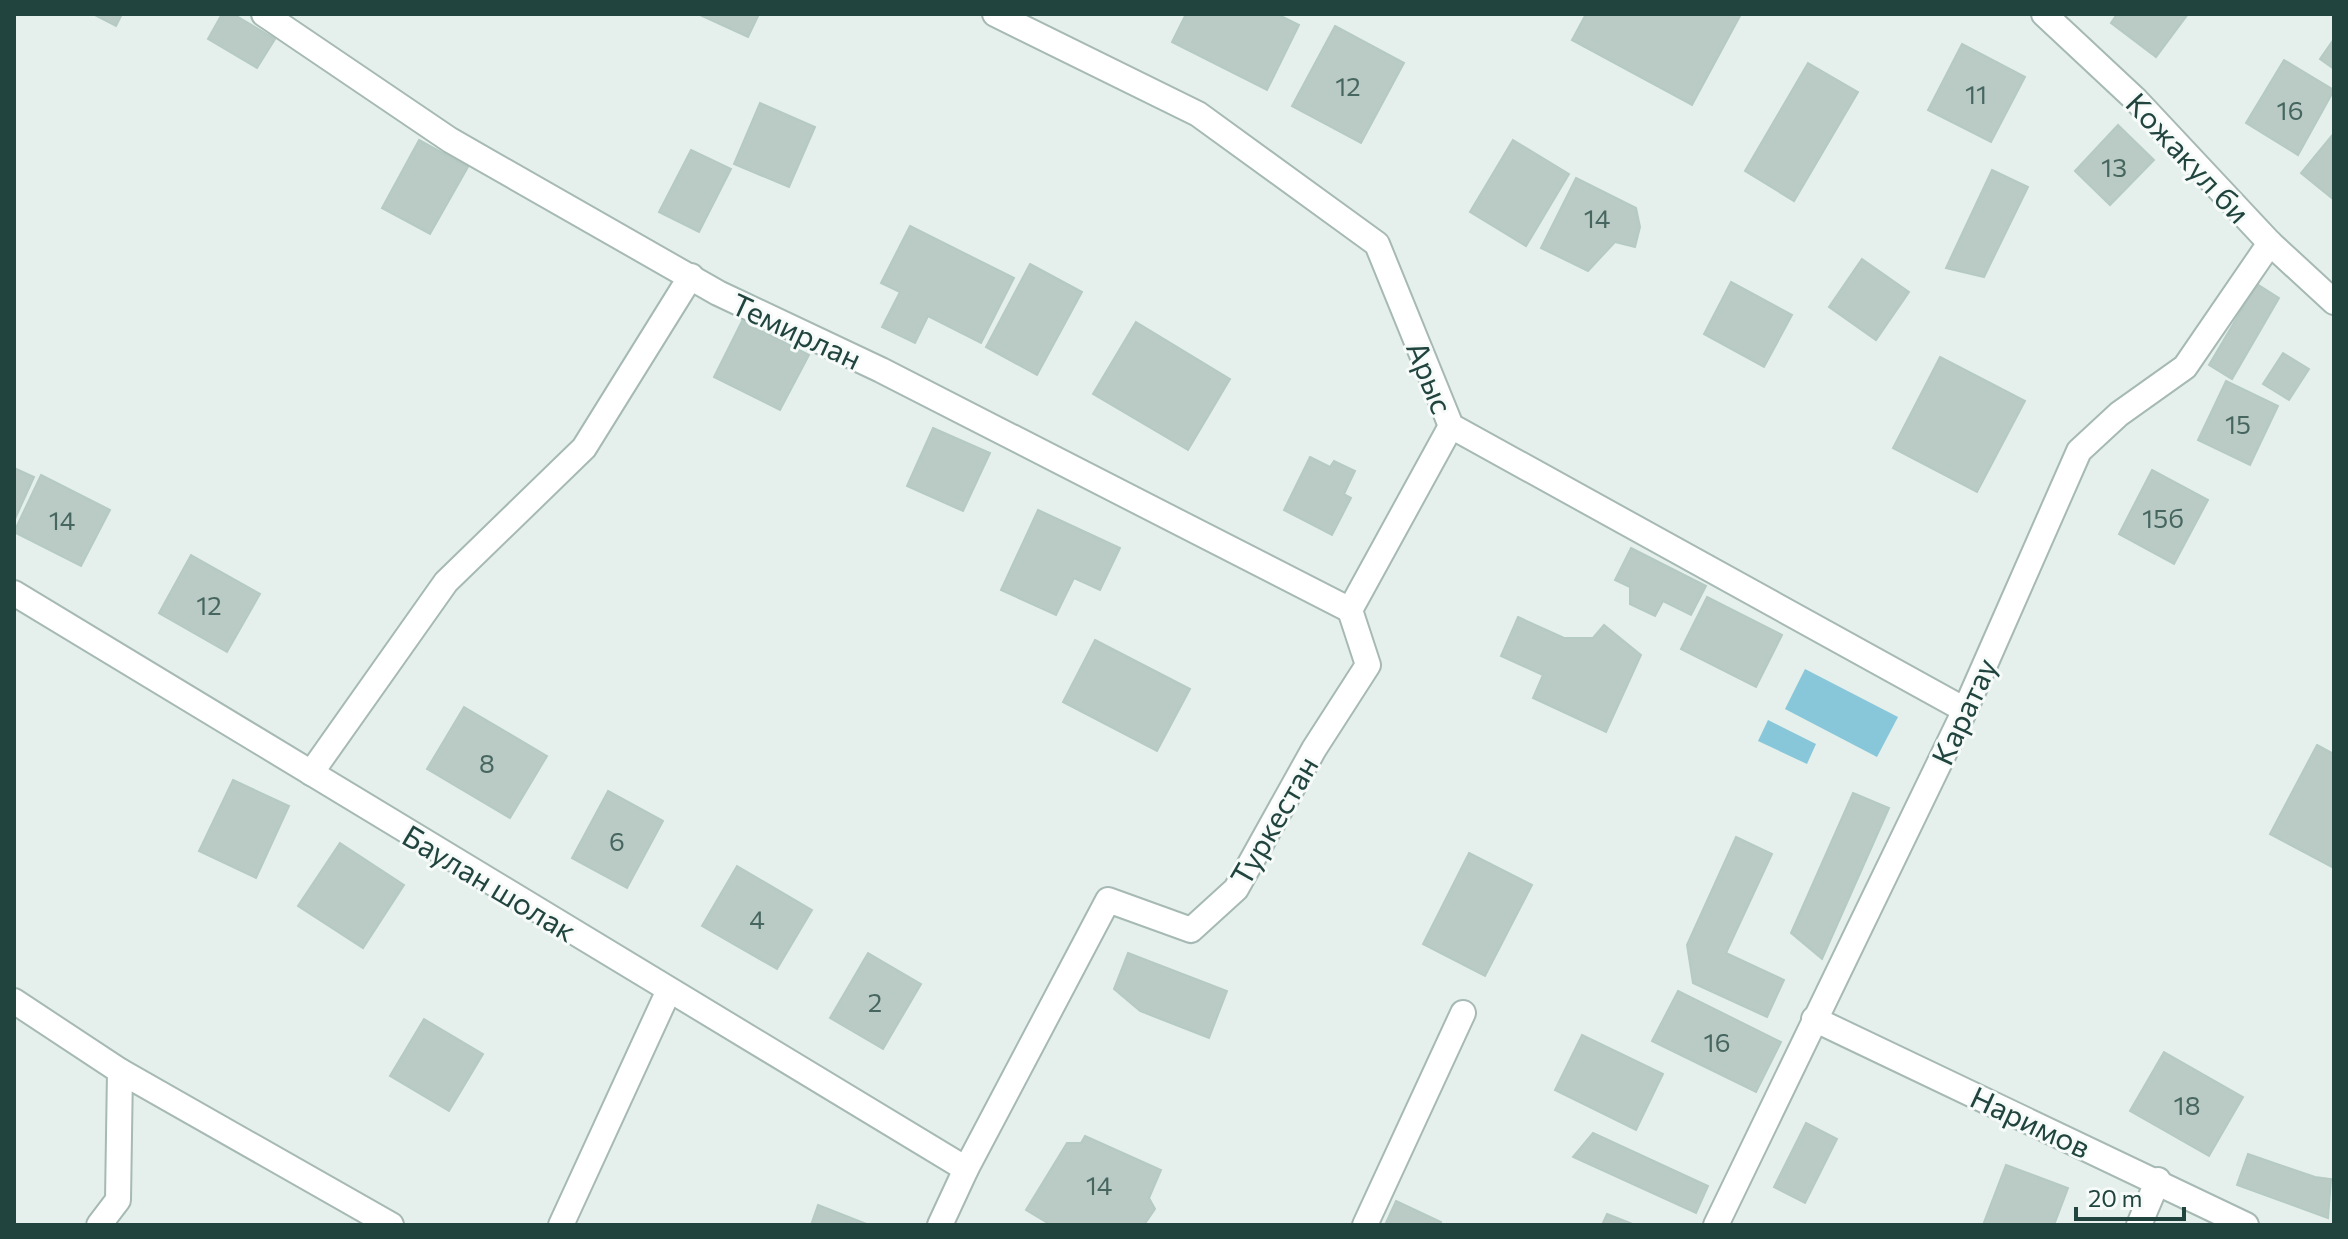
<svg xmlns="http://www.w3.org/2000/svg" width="2348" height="1239" font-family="Commissioner,sans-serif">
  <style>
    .water { fill: #88c7da }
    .building { fill: #bacbc5; stroke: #b6cac4; stroke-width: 2 }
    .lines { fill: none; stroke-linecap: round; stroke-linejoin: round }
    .minor-casing { stroke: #a6b9b4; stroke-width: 28 }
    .minor { stroke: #fff; stroke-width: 24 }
    .labels { text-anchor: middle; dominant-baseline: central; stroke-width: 6; stroke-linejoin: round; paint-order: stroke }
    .number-label { font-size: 26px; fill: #476660 }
    .street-label { font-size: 30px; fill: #21443e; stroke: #f6fbf9 }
  </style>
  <rect width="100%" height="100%" fill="#e5f0ec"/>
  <g class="water">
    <path d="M1805,669L1898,717L1877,757L1785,709Z"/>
    <path d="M1768,720L1816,744L1807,764L1758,741Z"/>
  </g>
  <g class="building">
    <path d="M93,14H122L116,26Z"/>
    <path d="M222,14H233L275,39L257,68L208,39Z"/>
    <path d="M698,14H759L748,37Z"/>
    <path d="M1186,14H1277L1299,25L1267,90L1172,42Z"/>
    <path d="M1586,14H1736L1740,16L1692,105L1572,40Z"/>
    <path d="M2117,14H2188L2156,57L2111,23Z"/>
    <path d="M1335,26L1404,63L1361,143L1292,106Z"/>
    <path d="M2334,39V69L2320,59Z"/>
    <path d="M1962,44L2025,77L1991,142L1928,110Z"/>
    <path d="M2284,60L2334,90L2298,155L2246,123Z"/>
    <path d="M1808,63L1858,92L1794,201L1745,171Z"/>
    <path d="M760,103L815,127L789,187L734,164Z"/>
    <path d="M2118,125L2154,160L2110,205L2075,171Z"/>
    <path d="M2334,133V200L2301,173Z"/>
    <path d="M419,140L468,167L430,234L382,208Z"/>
    <path d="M1513,140L1569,174L1526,246L1470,212Z"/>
    <path d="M691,150L731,169L699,232L659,212Z"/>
    <path d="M1992,170L2028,187L1984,277L1946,268Z"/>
    <path d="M1576,178L1636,208L1640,227L1635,247L1615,242L1588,271L1541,248Z"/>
    <path d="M910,226L1014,278L981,343L928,316L915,343L882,327L900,292L881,283Z"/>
    <path d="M1862,259L1909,292L1876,340L1829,307Z"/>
    <path d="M1030,264L1082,292L1037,375L986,347Z"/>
    <path d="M1731,282L1792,315L1764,367L1704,334Z"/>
    <path d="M2257,284L2279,298L2232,379L2209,365Z"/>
    <path d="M742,321L809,355L780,410L714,377Z"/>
    <path d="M1136,322L1230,379L1188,450L1093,394Z"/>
    <path d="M2283,353L2309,369L2289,400L2263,384Z"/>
    <path d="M1940,357L2025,401L1977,492L1893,448Z"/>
    <path d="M2226,381L2278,406L2250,465L2198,440Z"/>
    <path d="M933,428L990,453L963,511L907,486Z"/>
    <path d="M1310,457L1330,467L1334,461L1355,471L1344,494L1351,498L1332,535L1284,510Z"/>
    <path d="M14,468L34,477L14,521Z"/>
    <path d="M2152,470L2208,500L2174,564L2119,534Z"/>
    <path d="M41,475L110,510L81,566L14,532Z"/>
    <path d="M1038,510L1120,548L1100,590L1074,578L1056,615L1001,590Z"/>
    <path d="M1631,548L1706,586L1691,615L1663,601L1655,616L1630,604V587L1615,580Z"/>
    <path d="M191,555L260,594L227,652L159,613Z"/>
    <path d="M1707,597L1782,635L1756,687L1681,649Z"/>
    <path d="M1518,617L1564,638H1593L1604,625L1641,655L1606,732L1533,698L1543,675L1501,656Z"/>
    <path d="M1095,640L1190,689L1157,751L1063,702Z"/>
    <path d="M464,707L547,756L510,818L427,769Z"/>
    <path d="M2317,745L2334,754V868L2270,834Z"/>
    <path d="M233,780L289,806L256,878L199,851Z"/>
    <path d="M608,791L663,821L627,888L572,858Z"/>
    <path d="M1853,793L1889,808L1822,959L1791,933Z"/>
    <path d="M1736,837L1772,854L1726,953L1784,980L1767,1017L1693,983L1687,945Z"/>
    <path d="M340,843L404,885L363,948L298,906Z"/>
    <path d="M1469,853L1532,885L1485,976L1423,944Z"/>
    <path d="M737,866L812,910L777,969L702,926Z"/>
    <path d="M868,953L921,984L883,1049L830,1018Z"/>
    <path d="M1128,953L1227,991L1209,1038L1140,1011L1114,989Z"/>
    <path d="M1678,991L1781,1042L1756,1092L1652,1041Z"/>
    <path d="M424,1019L483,1054L449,1111L390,1076Z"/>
    <path d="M1582,1035L1663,1074L1636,1130L1555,1090Z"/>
    <path d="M2164,1052L2243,1097L2209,1156L2130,1111Z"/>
    <path d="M1806,1123L1837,1139L1805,1203L1774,1187Z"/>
    <path d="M1593,1133L1708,1186L1696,1213L1573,1157Z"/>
    <path d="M1085,1136L1161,1170L1149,1198L1155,1209L1144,1225H1051L1026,1210L1067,1143H1081Z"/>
    <path d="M2248,1154L2315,1177L2331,1179L2328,1218L2237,1185Z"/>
    <path d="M2006,1165L2068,1188L2054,1225H1983Z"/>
    <path d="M1396,1201L1441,1222L1440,1225H1385Z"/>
    <path d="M818,1205L869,1225H811Z"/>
    <path d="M1607,1214L1635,1225H1602Z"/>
  </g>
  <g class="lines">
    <defs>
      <g id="minor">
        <path d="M264,14L450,140L718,293L881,370L1350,610"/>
        <path d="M995,14L1198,114L1377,244L1451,426L1965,710"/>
        <path d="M2044,14L2136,100L2270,243L2334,302"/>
        <path d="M14,593L966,1169"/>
        <path d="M311,773L446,582L584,448L691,276"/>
        <path d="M14,1001L120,1071L118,1200L99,1225"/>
        <path d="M1814,1019L2246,1225"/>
        <path d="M120,1071L391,1225"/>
        <path d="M561,1225L669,990"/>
        <path d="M940,1225L966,1169L1108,900L1191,930L1236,889L1314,749L1368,665L1350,610L1451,426"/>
        <path d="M1365,1225L1463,1013"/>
        <path d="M1716,1225L1965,710L2079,451L2119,414L2185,367L2270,243"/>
        <path d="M2139,1225L2158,1180"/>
      </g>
    </defs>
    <use href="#minor" class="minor-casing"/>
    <use href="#minor" class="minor"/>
  </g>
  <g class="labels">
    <g class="number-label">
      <text x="1348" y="85">12</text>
      <text x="1976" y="93">11</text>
      <text x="2290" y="109">16</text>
      <text x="2114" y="166">13</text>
      <text x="1597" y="217">14</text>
      <text x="2238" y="423">15</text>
      <text x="2163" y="517">15б</text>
      <text x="62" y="519">14</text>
      <text x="209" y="604">12</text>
      <text x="487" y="762">8</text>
      <text x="617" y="840">6</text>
      <text x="757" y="918">4</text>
      <text x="875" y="1001">2</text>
      <text x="1717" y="1041">16</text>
      <text x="2187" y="1104">18</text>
      <text x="1099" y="1184">14</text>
    </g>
    <g class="street-label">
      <text transform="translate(2189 157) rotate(47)">Кожакул би</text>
      <text transform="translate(797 330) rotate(25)">Темирлан</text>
      <text transform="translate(1431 377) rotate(68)">Арыс</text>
      <text transform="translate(1963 711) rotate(-65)">Каратау</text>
      <text transform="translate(1273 820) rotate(-60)">Туркестан</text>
      <text transform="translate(490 882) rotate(31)">Баулан шолак</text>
      <text transform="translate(2031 1121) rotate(25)">Наримов</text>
    </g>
  </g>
  <rect width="2348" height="1239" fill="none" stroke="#21443e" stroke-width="32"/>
  <path d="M2076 1207v12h108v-12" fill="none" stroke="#21443e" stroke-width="4"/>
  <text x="2088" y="1207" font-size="24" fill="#21443e" stroke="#f6fbf9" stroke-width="6" paint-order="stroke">20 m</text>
</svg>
